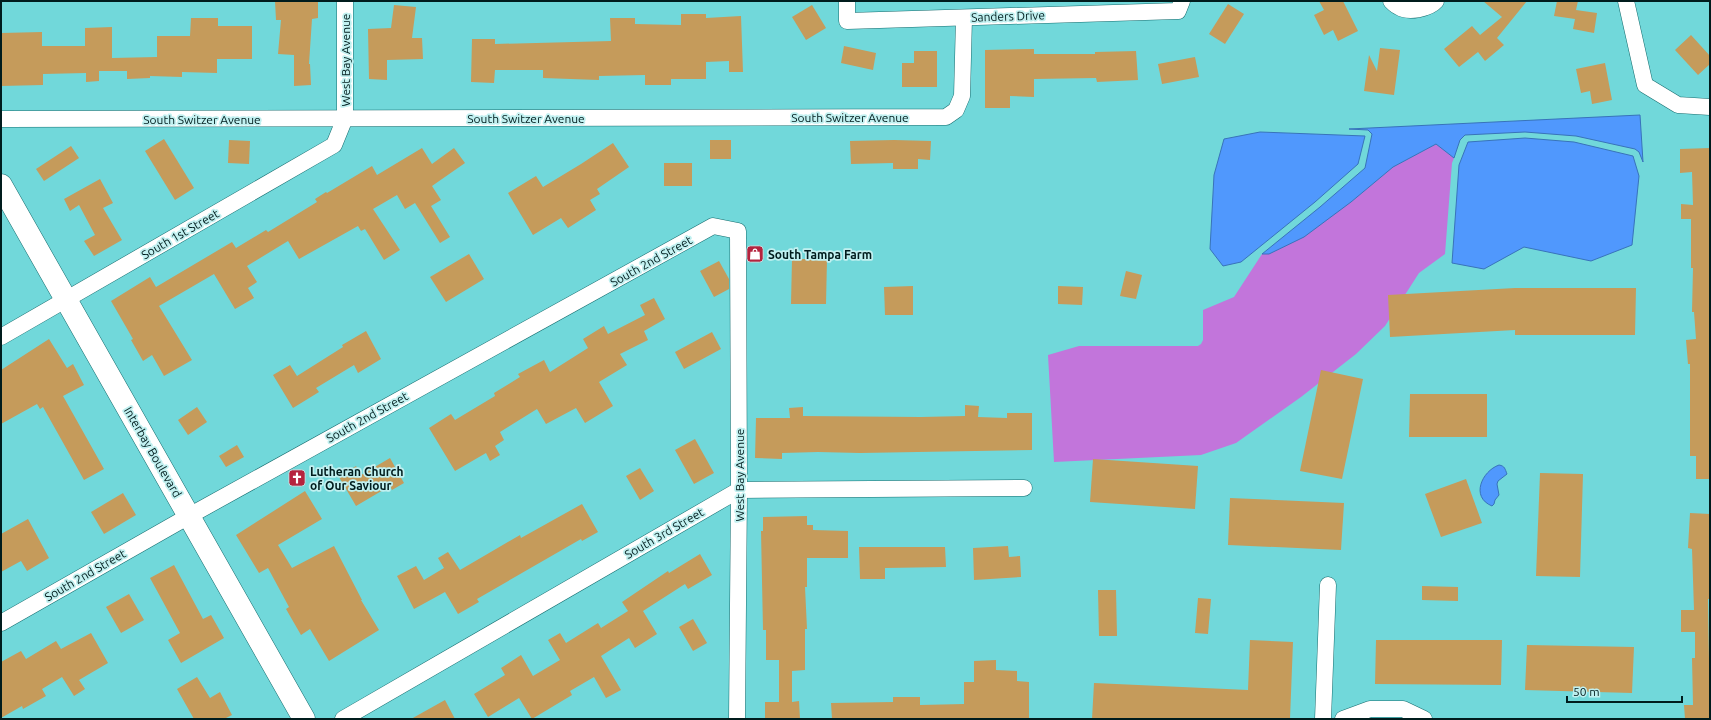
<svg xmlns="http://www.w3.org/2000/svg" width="1711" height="720" font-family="Ubuntu,sans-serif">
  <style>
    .green { fill: #c275db }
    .water { fill: #5098fd; stroke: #3873ba }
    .building { fill: #c59b5b }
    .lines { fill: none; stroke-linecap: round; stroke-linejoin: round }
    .street-casing { stroke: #166d6f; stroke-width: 17 }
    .secondary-casing { stroke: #166d6f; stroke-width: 23 }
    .street { stroke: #fff; stroke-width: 16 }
    .secondary { stroke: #fff; stroke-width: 22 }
    .labels { text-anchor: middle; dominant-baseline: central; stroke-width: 3.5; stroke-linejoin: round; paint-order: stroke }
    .street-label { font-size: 12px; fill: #001c1d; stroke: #c1f0f0 }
    .poi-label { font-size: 12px; font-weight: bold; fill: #001c1d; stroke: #c1f0f0; text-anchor: start }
  </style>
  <rect width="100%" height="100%" fill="#71d8da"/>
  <path class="green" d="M1436,144L1454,158L1452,163L1445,254L1419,273L1385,326L1356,354L1301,397L1236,443L1201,455L1054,462L1048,355L1079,346H1198L1201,344L1203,340V310L1234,297L1262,254H1269L1351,202L1393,167Z"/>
  <g class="water">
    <path d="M1640,115L1643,162L1639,152L1635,149L1576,136L1525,132L1465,135L1460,140L1454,158L1436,144L1393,167L1351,202L1304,237L1269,254H1262L1320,207L1365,168L1372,134L1368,130L1349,129Z"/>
    <path d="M1260,132L1365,136L1358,164L1315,202L1241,262L1223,266L1210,249L1214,175L1224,139Z"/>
    <path d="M1525,138L1574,142L1633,156L1639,176L1632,245L1591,261L1524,247L1484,269L1452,263L1459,165L1468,142Z"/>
    <path d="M1499,465C1505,466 1505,469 1507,474L1498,481L1497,484L1499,495L1495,500L1494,504L1492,506C1470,497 1482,471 1499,465Z"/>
  </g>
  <g class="building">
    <path d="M275,1H318V18L312,19L309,64H310L311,85L294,86V55L278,54L281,20H276Z"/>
    <path d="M1319,1H1343L1358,31L1338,41L1333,30L1324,35L1314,15L1324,10Z"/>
    <path d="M1483,1H1527L1497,38L1504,45L1485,61L1478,52L1459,67L1444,49L1472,26L1480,35L1502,17Z"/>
    <path d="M1557,1H1578L1576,10L1597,13L1594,33L1573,29L1575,19L1554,16Z"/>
    <path d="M1228,4L1244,14L1225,44L1209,34Z"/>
    <path d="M394,5L416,7L412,38H422L423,59L387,60V80L369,79L368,29L391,28Z"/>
    <path d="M812,5L826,28L806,40L792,17Z"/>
    <path d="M681,14H706V18L741,16L743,72H729V61L706,62V79H671V85H645V75L599,76V80L543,78V70H495L494,83L471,82L472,39H495V44L611,41L610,18H635V24L681,25Z"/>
    <path d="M191,18H218V26H252V59H217V73L182,72V77L150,76V78L127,79V71H99V81L86,82V73L43,74V85L1,86V33L42,32V46H85V28L112,27V58L157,57V36H190Z"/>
    <path d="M1691,35L1710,56V64L1698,75L1675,50Z"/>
    <path d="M844,46L876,53L873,70L841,63Z"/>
    <path d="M1380,48L1400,50L1394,95L1364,91L1369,55L1377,71Z"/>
    <path d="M1034,49V54H1095V52L1136,51L1138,80L1097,82L1096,78L1034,79V97L1010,96V108H985V50Z"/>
    <path d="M914,51H937V87H902V63H914Z"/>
    <path d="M1195,57L1199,77L1162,84L1158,64Z"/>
    <path d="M1605,63L1612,100L1592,104L1590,91L1581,93L1576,69Z"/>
    <path d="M164,139L194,188L175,200L145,151Z"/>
    <path d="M229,140L250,141L249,164L228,163Z"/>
    <rect x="710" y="140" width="21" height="19"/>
    <path d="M894,140L931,141L930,160L918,159V169H893V163L851,164L850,141Z"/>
    <path d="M613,143L629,167L597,189L600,194L590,200L596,210L568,228L561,218L533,235L508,193L536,176L543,187L581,164Z"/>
    <path d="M71,146L79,158L44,181L36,169Z"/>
    <path d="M422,148L432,164L454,148L465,163L432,186L441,200L431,206L450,237L440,243L415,203L405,209L397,195L373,209L400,250L384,260L365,229L361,231L358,226L299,259L288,241L247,266L257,282L248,288L254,298L235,309L214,274L159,306L192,360L164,376L152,355L143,361L131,340L133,339L111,301L150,277L156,287L232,242L236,248L266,230L268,232L317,202L315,199L326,192L327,193L372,166L377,175Z"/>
    <path d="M1710,148V479H1696V456H1690V364H1688L1686,340L1696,339L1694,312H1692L1693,268H1691V219H1681V204L1693,205L1692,172L1680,173V149Z"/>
    <rect x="664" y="163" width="28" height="23"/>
    <path d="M100,179L113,203L103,208L122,240L94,256L84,241L95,235L79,205L70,211L64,199Z"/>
    <path d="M469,254L484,279L446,302L430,277Z"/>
    <path d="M792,259H827L826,304H791Z"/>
    <path d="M719,261L729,279V289L714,297L700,271Z"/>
    <path d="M1126,271L1142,275L1136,299L1120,296Z"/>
    <path d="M913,286V315H885L884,287Z"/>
    <path d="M1058,286L1083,287L1082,305L1058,304Z"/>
    <path d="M1515,288H1636L1635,335H1515V330L1390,337L1388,295Z"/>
    <path d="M654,298L665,319L644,331L648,340L620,354L627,365L599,382L613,406L585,423L576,408L546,424L537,409L500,432L504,440L495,446L500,455L490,461L486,453L455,471L429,428L451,414L455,420L495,396L494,393L520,377L518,374L544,360L550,372L588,348L583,339L604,326L608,334L645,315L640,305Z"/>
    <path d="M366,331L381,359L358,373L354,365L316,388L319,392L293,408L273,375L290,365L297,376L343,347L342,345Z"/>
    <path d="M712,332L721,349L684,369L675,352Z"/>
    <path d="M49,339L67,368L73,364L84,385L63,396L104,469L84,480L43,407L40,409L37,404L1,424V370Z"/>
    <path d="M1321,370L1363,379L1342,479L1300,471Z"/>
    <path d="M1410,394H1487V437H1409Z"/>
    <path d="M965,405L979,406L978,417L1007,418V413H1032V450L860,453L818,452L782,453V459L755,458L756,418H790L789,408L803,407V416L921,417L965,416Z"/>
    <path d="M197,407L207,422L188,435L178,420Z"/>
    <path d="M695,439L714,473L694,484L675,450Z"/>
    <path d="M237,445L244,457L226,467L219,456Z"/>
    <path d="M390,458L404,483L392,490L390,486L356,506L339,477L356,466L361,475Z"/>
    <path d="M1093,459L1198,466L1195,509L1090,502Z"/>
    <path d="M640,468L654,491L640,500L626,476Z"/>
    <path d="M1540,473L1583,474L1580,577L1536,576Z"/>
    <path d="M1466,479L1482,523L1441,537L1425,494Z"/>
    <path d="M305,491L322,519L278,545L292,568L334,546L362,600H361L379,630L329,661L310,629L301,635L286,609L289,607L268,568L259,573L236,535Z"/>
    <path d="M123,493L136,515L104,534L91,512Z"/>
    <path d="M1230,498L1344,503L1341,550L1228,545Z"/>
    <path d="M582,504L598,532L582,541L581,539L477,599L479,602L458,614L445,592L414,609L397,576L416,566L424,580L444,568L438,558L448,552L460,570L520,535L521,538Z"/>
    <path d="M1690,513L1710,514V599H1708L1710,719H1685L1684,705H1693L1692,658H1695V632H1681V610H1694L1692,549L1688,548Z"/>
    <path d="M807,516V525H813V530L848,531V558H807V587H805L807,629H805V670L792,671V702L799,701L800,719H765V702H779V660H766V630H763L761,531H763V517Z"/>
    <path d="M28,519L49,558L27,571L21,561L1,572V534Z"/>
    <path d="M1008,546L1009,557L1020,556L1021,577L974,580L973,548Z"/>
    <path d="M859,547H945L946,567L885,568V579H860Z"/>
    <path d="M700,554L712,575L688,589L685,584L643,611L657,634L635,648L629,638L601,656L621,690L606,698L594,677L570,691L572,695L532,719L519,698L488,717L474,694L505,675L501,668L521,655L533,676L560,660L548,640L560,633L566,643L598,623L601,628L628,611L622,602L668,571L669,573Z"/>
    <path d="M174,565L203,619L211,615L224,638L181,663L168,640L180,633L150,578Z"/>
    <path d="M1422,586L1458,587V601L1422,600Z"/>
    <path d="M1098,590H1116L1117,636H1099Z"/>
    <path d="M129,594L144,620L121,633L106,607Z"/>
    <path d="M1198,598L1211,599L1208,634L1195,633Z"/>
    <path d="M693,619L707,643L693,651L679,627Z"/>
    <path d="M91,633L108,663L79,680L85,689L74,696L62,677L42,689L46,696L23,709L22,706L1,718V662L21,651L26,659L56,641L61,649Z"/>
    <path d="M1250,640L1293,642L1290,719H1092L1094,683L1248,690Z"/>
    <path d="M1376,640H1502L1501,685L1375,684Z"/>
    <path d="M1527,645L1634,647L1632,693L1525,690Z"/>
    <path d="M996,660V670L1017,671V681L1029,682V719H832L831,703L893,702V697H920V705L964,704V682H974V661Z"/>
    <path d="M197,677L210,698L220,692L232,715L224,719H194L177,689Z"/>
    <path d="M445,700L455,719H411Z"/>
  </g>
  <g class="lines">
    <defs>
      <g id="street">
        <path d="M847,1V21L1178,11L1182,1"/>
        <path d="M1391,1C1393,3 1396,6 1399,7C1408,13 1429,9 1436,1"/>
        <path d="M1626,1L1645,85L1678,105L1710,107"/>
        <path d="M1,119L946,117L956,110L962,96L964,18"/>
        <path d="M1,337L334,145L345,118V1"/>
        <path d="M1,623L189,516L713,226L738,231L739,490L737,719"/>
        <path d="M343,719L739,490L1024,488"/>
        <path d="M1323,719L1328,585"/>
        <path d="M1343,719L1370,709H1403L1424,719"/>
      </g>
      <path id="secondary" d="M1,185L304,719"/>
    </defs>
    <use href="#street" class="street-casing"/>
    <use href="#secondary" class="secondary-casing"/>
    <use href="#street" class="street"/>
    <use href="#secondary" class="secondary"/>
  </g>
  <defs>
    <symbol id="shop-square" viewBox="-11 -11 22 22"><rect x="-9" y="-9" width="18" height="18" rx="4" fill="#b5233e" stroke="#c1f0f0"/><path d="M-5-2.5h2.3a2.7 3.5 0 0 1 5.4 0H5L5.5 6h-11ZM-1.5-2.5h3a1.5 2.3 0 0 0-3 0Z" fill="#fff"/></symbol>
    <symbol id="church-square" viewBox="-11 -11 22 22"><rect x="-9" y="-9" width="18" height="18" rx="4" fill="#b5233e" stroke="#c1f0f0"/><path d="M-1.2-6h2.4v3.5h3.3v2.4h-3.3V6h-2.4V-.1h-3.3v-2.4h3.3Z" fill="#fff"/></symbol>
  </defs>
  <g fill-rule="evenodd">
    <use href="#shop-square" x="745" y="244" width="20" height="20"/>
    <use href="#church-square" x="287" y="468" width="20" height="20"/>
  </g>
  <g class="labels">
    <g class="street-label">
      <text transform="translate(1008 16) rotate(-2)">Sanders Drive</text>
      <text transform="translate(345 60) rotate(-90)">West Bay Avenue</text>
      <text x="850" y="117">South Switzer Avenue</text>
      <text x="526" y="118">South Switzer Avenue</text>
      <text x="202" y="119">South Switzer Avenue</text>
      <text transform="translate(180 234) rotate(-30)">South 1st Street</text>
      <text transform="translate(651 261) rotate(-29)">South 2nd Street</text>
      <text transform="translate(367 417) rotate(-29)">South 2nd Street</text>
      <text transform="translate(153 452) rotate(60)">Interbay Boulevard</text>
      <text transform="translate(739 475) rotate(-90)">West Bay Avenue</text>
      <text transform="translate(664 533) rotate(-30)">South 3rd Street</text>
      <text transform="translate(85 575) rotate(-30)">South 2nd Street</text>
    </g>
    <g class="poi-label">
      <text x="768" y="254">South Tampa Farm</text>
      <text x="310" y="471">Lutheran Church<tspan x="310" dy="14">of Our Saviour</tspan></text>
    </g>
  </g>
  <rect width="1711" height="720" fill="none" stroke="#001c1d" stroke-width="4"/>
  <path d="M1567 696v6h115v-6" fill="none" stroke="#001c1d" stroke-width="2"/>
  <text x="1573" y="696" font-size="12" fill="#001c1d" stroke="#c1f0f0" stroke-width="3" paint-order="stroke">50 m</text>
</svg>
